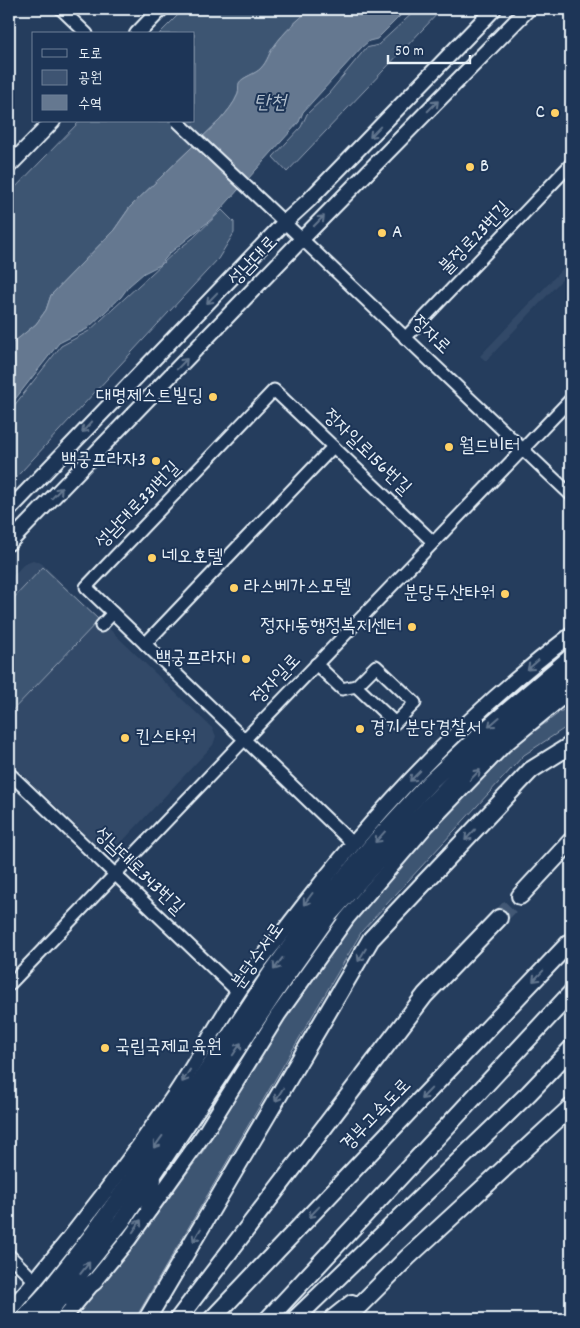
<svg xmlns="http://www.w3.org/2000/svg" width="580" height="1328" font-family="Dekko,'Poor Story',sans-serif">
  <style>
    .built { fill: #334a68 }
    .green { fill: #3e5472; stroke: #93a2b5 }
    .water { fill: #657890; stroke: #99a8ba }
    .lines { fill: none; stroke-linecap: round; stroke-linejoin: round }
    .highway-tunnel { stroke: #425874; stroke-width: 16; stroke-dasharray: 16 8; stroke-linecap: butt }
    .minor-casing { stroke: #e8f1f8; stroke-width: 15 }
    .major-casing { stroke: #e8f1f8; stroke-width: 18 }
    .highway-casing { stroke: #e8f1f8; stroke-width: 20 }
    .minor { stroke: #1d3557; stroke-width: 11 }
    .major { stroke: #1d3557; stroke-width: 14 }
    .highway { stroke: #1d3557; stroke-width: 16 }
    .minor-bridge-casing { stroke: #e8f1f8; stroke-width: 15; stroke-linecap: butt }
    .minor-bridge { stroke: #1d3557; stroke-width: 11 }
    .oneway { stroke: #64778f }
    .poi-dot { fill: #ffd166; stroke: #1d3557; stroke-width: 2 }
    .labels { text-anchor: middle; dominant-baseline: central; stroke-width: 4; stroke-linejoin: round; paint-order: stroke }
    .poi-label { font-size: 19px; fill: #e8f1f8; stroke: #1d3557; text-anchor: start }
    .street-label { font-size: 19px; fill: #e8f1f8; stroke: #1d3557 }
    .water-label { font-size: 20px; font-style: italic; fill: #b4c1ce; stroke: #1d3557 }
  </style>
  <rect width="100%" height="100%" fill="#253d5d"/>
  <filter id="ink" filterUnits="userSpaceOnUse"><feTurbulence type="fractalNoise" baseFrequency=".02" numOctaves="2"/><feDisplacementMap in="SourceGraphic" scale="10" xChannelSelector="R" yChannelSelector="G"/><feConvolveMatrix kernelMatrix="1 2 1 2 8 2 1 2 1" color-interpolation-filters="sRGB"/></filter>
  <g filter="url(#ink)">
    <g class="built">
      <path d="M571,260V270L486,361L480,356Z"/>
      <path d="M33,560L41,563L212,728L216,736L213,745L119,845L107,846L94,843L9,761V580L25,563Z"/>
    </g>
    <g class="green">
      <path d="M184,9H310C298,20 284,32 275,45C269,52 268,61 261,68C256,74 242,77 240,83C238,86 239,91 238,94C234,104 227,112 220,120L130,207L114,230L51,295L46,310L36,324L9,346V194L80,121H194V34H159Z"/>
      <path d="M417,9H442L287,172L273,157L301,127L307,114L329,93L366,48L378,45Z"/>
      <path d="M222,210L234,222V233L218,259L9,485V412L61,346L89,331L175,252L193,238Z"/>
      <path d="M43,567L99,620L9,714V603Z"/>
      <path d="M571,704V724L524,755L362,931L135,1319H73L125,1257L204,1150L282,1022L351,921L435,827L516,745Z"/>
    </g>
    <path class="water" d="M310,9H407L377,39L369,41L362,47L303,112L299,122L213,218L170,253L160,265L144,273L129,286L121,297L87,329L59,343L9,407V346L36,324L46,310L51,295L114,230L130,207L220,120C227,112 234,104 238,94C239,91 238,86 239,83C242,77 256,74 261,68C268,61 269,52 275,45C284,32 298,20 310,9Z"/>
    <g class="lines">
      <path class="highway-tunnel" d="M499,918L520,896"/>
      <defs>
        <g id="minor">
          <path d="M61,9L87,34"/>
          <path d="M264,203L571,495"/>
          <path d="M405,338L571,164"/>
          <path d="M101,626L113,613"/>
          <path d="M145,644L333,447"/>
          <path d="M316,664L342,689L356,686L376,666L415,703L395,723L356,686"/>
          <path d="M9,773L238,992"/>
          <path d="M353,844L86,587L274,390L433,542"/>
          <path d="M9,985L571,399"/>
          <path d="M9,1255L35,1281"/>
        </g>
        <g id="major">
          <path d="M137,34L161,9"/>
          <path d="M9,166L53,121"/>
          <path d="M9,510L284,223L309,200L494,9"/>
          <path d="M9,543L302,239L528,9"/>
          <path d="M9,1311C67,1244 121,1173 171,1100C197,1062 218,1021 244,983C258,962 275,943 290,923C371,816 464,716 571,635"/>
          <path d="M63,1319L129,1239L206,1131L278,1015L347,918L427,825L504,745L571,690"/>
        </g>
        <g id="highway">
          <path d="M520,896L571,841"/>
          <path d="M149,1209L153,1179"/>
          <path d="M67,1297L94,1282"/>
          <path d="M23,1319L47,1293L94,1233L178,1115L272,972L320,906L375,842L431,781L484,731L571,657"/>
          <path d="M43,1319L122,1221L283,980L329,915L386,851L494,739L571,676"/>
          <path d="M147,1319L371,939L531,770L571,745"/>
          <path d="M178,1319L425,995L499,918"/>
          <path d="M212,1319L571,941"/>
          <path d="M268,1319L571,993"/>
          <path d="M295,1319L529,1093L571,1049"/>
          <path d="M332,1319L352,1303"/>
          <path d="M346,1319L408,1257L571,1107"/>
        </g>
      </defs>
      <use href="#minor" class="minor-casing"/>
      <use href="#major" class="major-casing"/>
      <use href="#highway" class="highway-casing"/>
      <use href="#minor" class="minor"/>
      <use href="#major" class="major"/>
      <use href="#highway" class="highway"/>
      <defs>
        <path id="minor-bridge" d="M177,121L264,203"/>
      </defs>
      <use href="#minor-bridge" class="minor-bridge-casing"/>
      <use href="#minor-bridge" class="minor-bridge"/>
    </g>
    <defs><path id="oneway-shaft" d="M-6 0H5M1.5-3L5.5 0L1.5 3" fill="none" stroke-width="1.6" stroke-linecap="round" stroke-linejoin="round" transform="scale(1.25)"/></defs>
    <g class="oneway">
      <use href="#oneway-shaft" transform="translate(433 106) rotate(-45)"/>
      <use href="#oneway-shaft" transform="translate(375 132) rotate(134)"/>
      <use href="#oneway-shaft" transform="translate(319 221) rotate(-45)"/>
      <use href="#oneway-shaft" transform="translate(212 298) rotate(134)"/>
      <use href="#oneway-shaft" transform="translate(182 364) rotate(-46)"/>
      <use href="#oneway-shaft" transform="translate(87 427) rotate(133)"/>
      <use href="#oneway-shaft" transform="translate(57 493) rotate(-46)"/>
      <use href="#oneway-shaft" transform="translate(533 665) rotate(139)"/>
      <use href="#oneway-shaft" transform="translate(494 722) rotate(139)"/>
      <use href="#oneway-shaft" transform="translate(475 775) rotate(-46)"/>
      <use href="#oneway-shaft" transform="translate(415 776) rotate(135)"/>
      <use href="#oneway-shaft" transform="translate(470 835) rotate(133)"/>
      <use href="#oneway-shaft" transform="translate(380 837) rotate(132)"/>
      <use href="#oneway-shaft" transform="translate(308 899) rotate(127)"/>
      <use href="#oneway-shaft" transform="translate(362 955) rotate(121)"/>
      <use href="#oneway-shaft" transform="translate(278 964) rotate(126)"/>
      <use href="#oneway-shaft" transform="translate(538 976) rotate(134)"/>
      <use href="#oneway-shaft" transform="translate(237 1049) rotate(-56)"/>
      <use href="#oneway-shaft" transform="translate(186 1076) rotate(122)"/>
      <use href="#oneway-shaft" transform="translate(426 1094) rotate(134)"/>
      <use href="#oneway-shaft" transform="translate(279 1095) rotate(121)"/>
      <use href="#oneway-shaft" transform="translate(158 1142) rotate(126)"/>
      <use href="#oneway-shaft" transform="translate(314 1212) rotate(134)"/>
      <use href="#oneway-shaft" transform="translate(137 1226) rotate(-56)"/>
      <use href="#oneway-shaft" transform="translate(197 1235) rotate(121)"/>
      <use href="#oneway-shaft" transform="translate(85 1268) rotate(-52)"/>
    </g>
  </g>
  <g class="poi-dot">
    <circle cx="555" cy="113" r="5"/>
    <circle cx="470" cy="167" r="5"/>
    <circle cx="382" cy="233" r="5"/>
    <circle cx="213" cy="397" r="5"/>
    <circle cx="449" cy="447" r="5"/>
    <circle cx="156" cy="461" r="5"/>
    <circle cx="152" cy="558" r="5"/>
    <circle cx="234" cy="588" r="5"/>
    <circle cx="505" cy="594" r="5"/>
    <circle cx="412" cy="627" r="5"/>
    <circle cx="246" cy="659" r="5"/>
    <circle cx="360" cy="729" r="5"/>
    <circle cx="125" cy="738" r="5"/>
    <circle cx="105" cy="1048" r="5"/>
  </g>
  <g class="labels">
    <g class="poi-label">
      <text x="545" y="113" text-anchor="end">C</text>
      <text x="480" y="167">B</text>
      <text x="392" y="233">A</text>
      <text x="203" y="397" text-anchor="end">대명제스트빌딩</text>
      <text x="459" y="447">월드비터</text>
      <text x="146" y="461" text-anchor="end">백궁프라자3</text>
      <text x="162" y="558">네오호텔</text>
      <text x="244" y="588">라스베가스모텔</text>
      <text x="495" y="594" text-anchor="end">분당두산타워</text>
      <text x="402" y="627" text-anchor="end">정자1동행정복지센터</text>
      <text x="236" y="659" text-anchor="end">백궁프라자1</text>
      <text x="370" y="729">경기 분당경찰서</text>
      <text x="135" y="738">킨스타워</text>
      <text x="115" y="1048">국립국제교육원</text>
    </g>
    <g class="street-label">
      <text transform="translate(476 239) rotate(-46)">불정로23번길</text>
      <text transform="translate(254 262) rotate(-46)">성남대로</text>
      <text transform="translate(430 336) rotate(44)">정자로</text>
      <text transform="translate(366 453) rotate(44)">정자일로156번길</text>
      <text transform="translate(139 506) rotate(-46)">성남대로331번길</text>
      <text transform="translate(277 680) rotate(-46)">정자일로</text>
      <text transform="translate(138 872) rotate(44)">성남대로343번길</text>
      <text transform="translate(259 957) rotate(-55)">분당수서로</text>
      <text transform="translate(377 1116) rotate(-46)">경부고속도로</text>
    </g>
    <g class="water-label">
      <text x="270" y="104">탄천</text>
    </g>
  </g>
  <rect width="580" height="1328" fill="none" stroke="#1d3557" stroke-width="30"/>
  <rect x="15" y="15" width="550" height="1298" fill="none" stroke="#e8f1f8" stroke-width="2" filter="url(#ink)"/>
  <rect x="32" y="32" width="162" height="90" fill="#1d3557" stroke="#6e8097"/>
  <rect x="42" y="49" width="25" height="8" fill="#1d3557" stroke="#6e8097"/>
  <text x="78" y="58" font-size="15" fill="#e8f1f8">도로</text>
  <rect x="42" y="70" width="25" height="15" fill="#3e5472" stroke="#6e8097"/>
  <text x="78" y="82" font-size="15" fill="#e8f1f8">공원</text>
  <rect x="42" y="95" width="25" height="15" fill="#657890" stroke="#6e8097"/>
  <text x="78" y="108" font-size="15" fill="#e8f1f8">수역</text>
  <path d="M388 55v8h82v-8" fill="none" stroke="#e8f1f8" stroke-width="2.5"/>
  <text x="395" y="55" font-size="15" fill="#e8f1f8" stroke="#1d3557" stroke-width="4" paint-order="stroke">50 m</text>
</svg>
